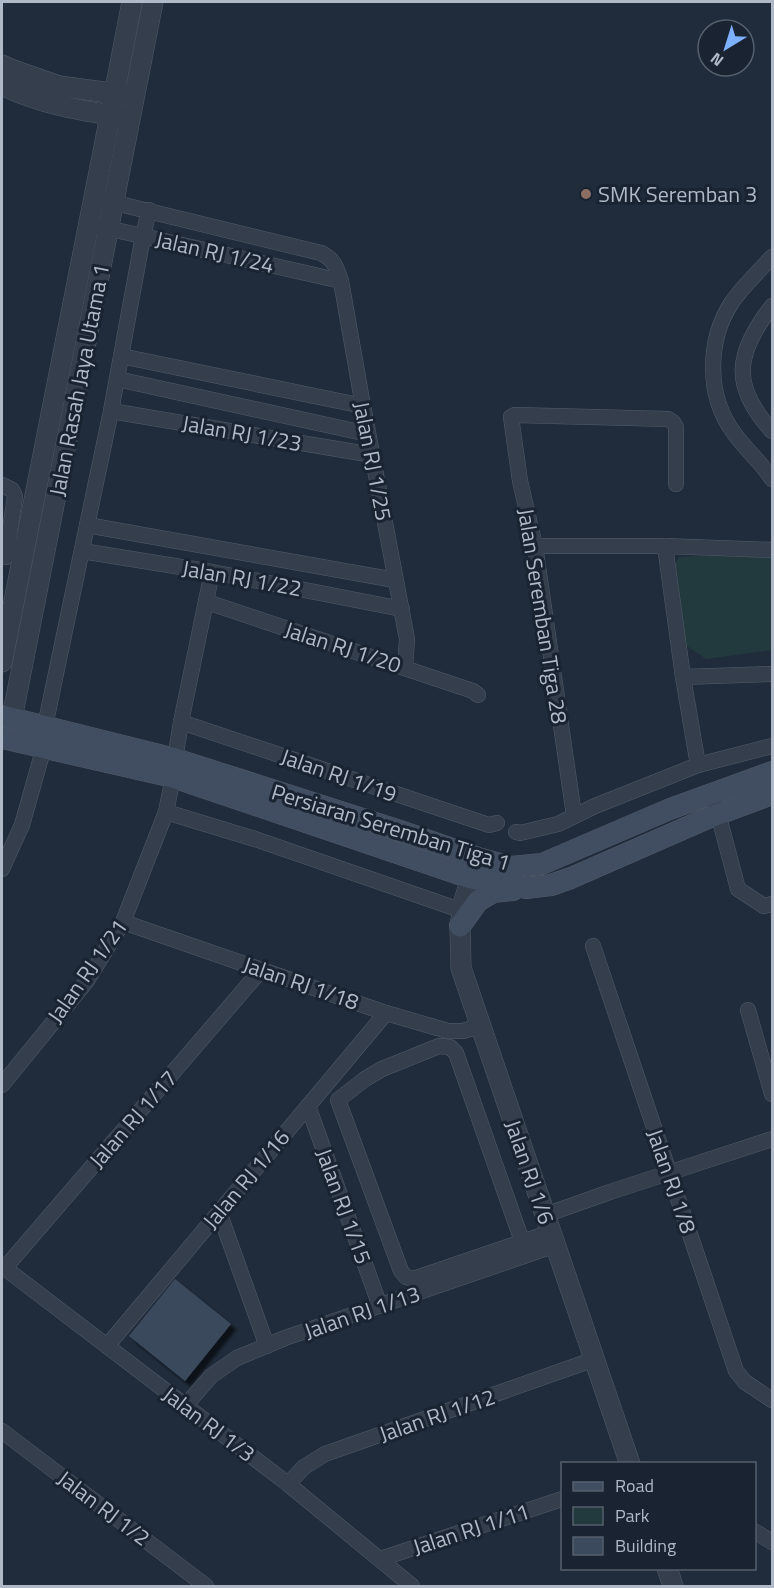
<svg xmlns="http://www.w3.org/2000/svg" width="774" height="1588" font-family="'Titillium Web',sans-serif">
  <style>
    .green { fill: #223a3d }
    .building { fill: #3b4a5c; filter: url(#shadow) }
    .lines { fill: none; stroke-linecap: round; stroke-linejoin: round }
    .minor-casing { stroke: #525c6a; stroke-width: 16 }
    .tertiary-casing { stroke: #525c6a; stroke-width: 21 }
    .secondary-casing { stroke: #525c6a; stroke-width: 22 }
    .minor { stroke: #343e4c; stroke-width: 15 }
    .tertiary { stroke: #343e4c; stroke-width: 20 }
    .secondary { stroke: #414d60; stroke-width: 21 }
    .education-dot { fill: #8d6e63; stroke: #192331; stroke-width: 2 }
    .labels { text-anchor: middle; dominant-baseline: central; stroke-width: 6; stroke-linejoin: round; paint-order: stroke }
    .poi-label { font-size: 22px; fill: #afb9c8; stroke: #192331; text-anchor: start }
    .street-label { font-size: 22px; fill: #afb9c8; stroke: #192331 }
  </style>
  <defs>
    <filter id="shadow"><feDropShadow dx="5.5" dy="5.5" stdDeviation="1.5" flood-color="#0009"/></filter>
  </defs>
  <rect width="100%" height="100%" fill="#202c3c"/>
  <path class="green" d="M763,552L772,558V650L706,659L684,644L671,571L679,557Z"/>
  <path class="building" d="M175,1279L231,1324L185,1381L129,1336Z"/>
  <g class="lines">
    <defs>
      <g id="minor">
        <path d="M103,200L321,253C335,260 336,267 341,281L363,406L407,639L405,667"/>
        <path d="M89,224L341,281"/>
        <path d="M772,257C759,271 744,285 732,302C707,340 706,396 734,433C745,449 761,462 772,479"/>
        <path d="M772,306C736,353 730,385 772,431"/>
        <path d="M121,356L363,406"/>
        <path d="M117,379L368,434"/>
        <path d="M111,411L373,455"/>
        <path d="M2,485L12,490L15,496L6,557"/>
        <path d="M87,525L395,580"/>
        <path d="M535,546H665L772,550"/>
        <path d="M665,546L683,677L698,765"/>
        <path d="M82,551L212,572L402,609"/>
        <path d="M207,602L473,691L478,695"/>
        <path d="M683,677L772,674"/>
        <path d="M181,722L489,825L497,823"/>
        <path d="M45,726L111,411L143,236L149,210"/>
        <path d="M175,759L181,722L212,572"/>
        <path d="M716,806L738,889L764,906L772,904"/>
        <path d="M166,812L255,839L463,911"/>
        <path d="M574,815L535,546L520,481L511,417L515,415L668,419L673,422L676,427V484"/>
        <path d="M516,832L520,833L558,824L595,806L698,765L772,746"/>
        <path d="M2,869L22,825L44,747"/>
        <path d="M123,922L386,1013L448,1031H463L480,1026"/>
        <path d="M593,946L736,1371L745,1382L772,1400"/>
        <path d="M748,1010L772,1094"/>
        <path d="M2,1085L86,982L123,922L166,812L173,777"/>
        <path d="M308,1106L380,1306"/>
        <path d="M219,1212L267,1346"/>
        <path d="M545,1215L610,1192L772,1139"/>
        <path d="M522,1241L456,1053L450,1047L439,1046L382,1069L365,1079L338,1100L401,1271L406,1277L413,1279L551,1232"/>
        <path d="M2,1266L288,1484L412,1586"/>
        <path d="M4,1269L261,970"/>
        <path d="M107,1346L386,1013"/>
        <path d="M185,1406L211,1376L237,1358L285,1338L556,1245"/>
        <path d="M2,1431L206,1586"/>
        <path d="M288,1484L304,1467L325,1454L595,1359"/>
        <path d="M754,1531L772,1542"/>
        <path d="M380,1559L562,1499"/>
      </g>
      <g id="tertiary">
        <path d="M2,65L13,70L59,86L126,95"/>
        <path d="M2,85C40,104 82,111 124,117"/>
        <path d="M2,662L104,147L132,2"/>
        <path d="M12,718L153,2"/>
        <path d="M471,878L464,901L460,926L461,968L630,1464"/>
        <path d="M667,1568L673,1586"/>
      </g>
      <g id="secondary">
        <path d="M2,716L175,759L400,831L478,858L511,867L542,864L670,809L772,772"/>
        <path d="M2,738L173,777L471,878L526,888L551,885L571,878L708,818L772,794"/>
        <path d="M460,926L478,901L493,892L513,890"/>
      </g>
    </defs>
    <use href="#minor" class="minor-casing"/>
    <use href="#tertiary" class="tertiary-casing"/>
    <use href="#secondary" class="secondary-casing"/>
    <use href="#minor" class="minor"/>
    <use href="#tertiary" class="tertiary"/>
    <use href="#secondary" class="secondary"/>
  </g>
  <circle class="education-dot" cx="586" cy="194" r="6"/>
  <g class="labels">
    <g class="poi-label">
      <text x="598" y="194">SMK Seremban 3</text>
    </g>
    <g class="street-label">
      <text transform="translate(215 252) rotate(13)">Jalan RJ 1/24</text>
      <text transform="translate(79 380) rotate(-79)">Jalan Rasah Jaya Utama 1</text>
      <text transform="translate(242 433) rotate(10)">Jalan RJ 1/23</text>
      <text transform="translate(373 461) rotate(79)">Jalan RJ 1/25</text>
      <text transform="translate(242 578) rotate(10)">Jalan RJ 1/22</text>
      <text transform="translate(543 616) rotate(81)">Jalan Seremban Tiga 28</text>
      <text transform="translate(343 647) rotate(18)">Jalan RJ 1/20</text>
      <text transform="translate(339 775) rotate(19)">Jalan RJ 1/19</text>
      <text transform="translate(391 827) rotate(17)">Persiaran Seremban Tiga 1</text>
      <text transform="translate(87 971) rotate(-55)">Jalan RJ 1/21</text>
      <text transform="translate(301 983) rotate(19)">Jalan RJ 1/18</text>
      <text transform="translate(133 1119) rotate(-49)">Jalan RJ 1/17</text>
      <text transform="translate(530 1172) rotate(71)">Jalan RJ 1/6</text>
      <text transform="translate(246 1179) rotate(-50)">Jalan RJ 1/16</text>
      <text transform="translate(672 1181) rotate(71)">Jalan RJ 1/8</text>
      <text transform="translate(344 1206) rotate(70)">Jalan RJ 1/15</text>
      <text transform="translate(362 1312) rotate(-19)">Jalan RJ 1/13</text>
      <text transform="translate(437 1415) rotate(-19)">Jalan RJ 1/12</text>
      <text transform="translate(209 1424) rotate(37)">Jalan RJ 1/3</text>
      <text transform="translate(104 1508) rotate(37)">Jalan RJ 1/2</text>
      <text transform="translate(471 1529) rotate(-18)">Jalan RJ 1/11</text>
    </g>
  </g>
  <rect width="774" height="1588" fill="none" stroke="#afb9c8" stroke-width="6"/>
  <rect x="561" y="1462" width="195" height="108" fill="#192331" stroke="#555f6d" stroke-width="1.5"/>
  <rect x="573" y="1482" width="30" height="9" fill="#414d60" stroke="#555f6d" stroke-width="1.5"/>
  <text x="615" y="1492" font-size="18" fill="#afb9c8">Road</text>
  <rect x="573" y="1507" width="30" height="18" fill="#223a3d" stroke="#555f6d" stroke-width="1.5"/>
  <text x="615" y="1522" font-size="18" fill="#afb9c8">Park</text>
  <rect x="573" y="1537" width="30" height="18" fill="#3b4a5c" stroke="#555f6d" stroke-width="1.5"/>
  <text x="615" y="1552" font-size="18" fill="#afb9c8">Building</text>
  <g transform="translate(726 48) rotate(218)"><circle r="28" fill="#192331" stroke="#555f6d" stroke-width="1.5"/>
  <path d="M0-4.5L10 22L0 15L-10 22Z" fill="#7db1ff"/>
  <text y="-9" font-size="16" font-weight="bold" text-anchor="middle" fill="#afb9c8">N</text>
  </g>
</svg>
